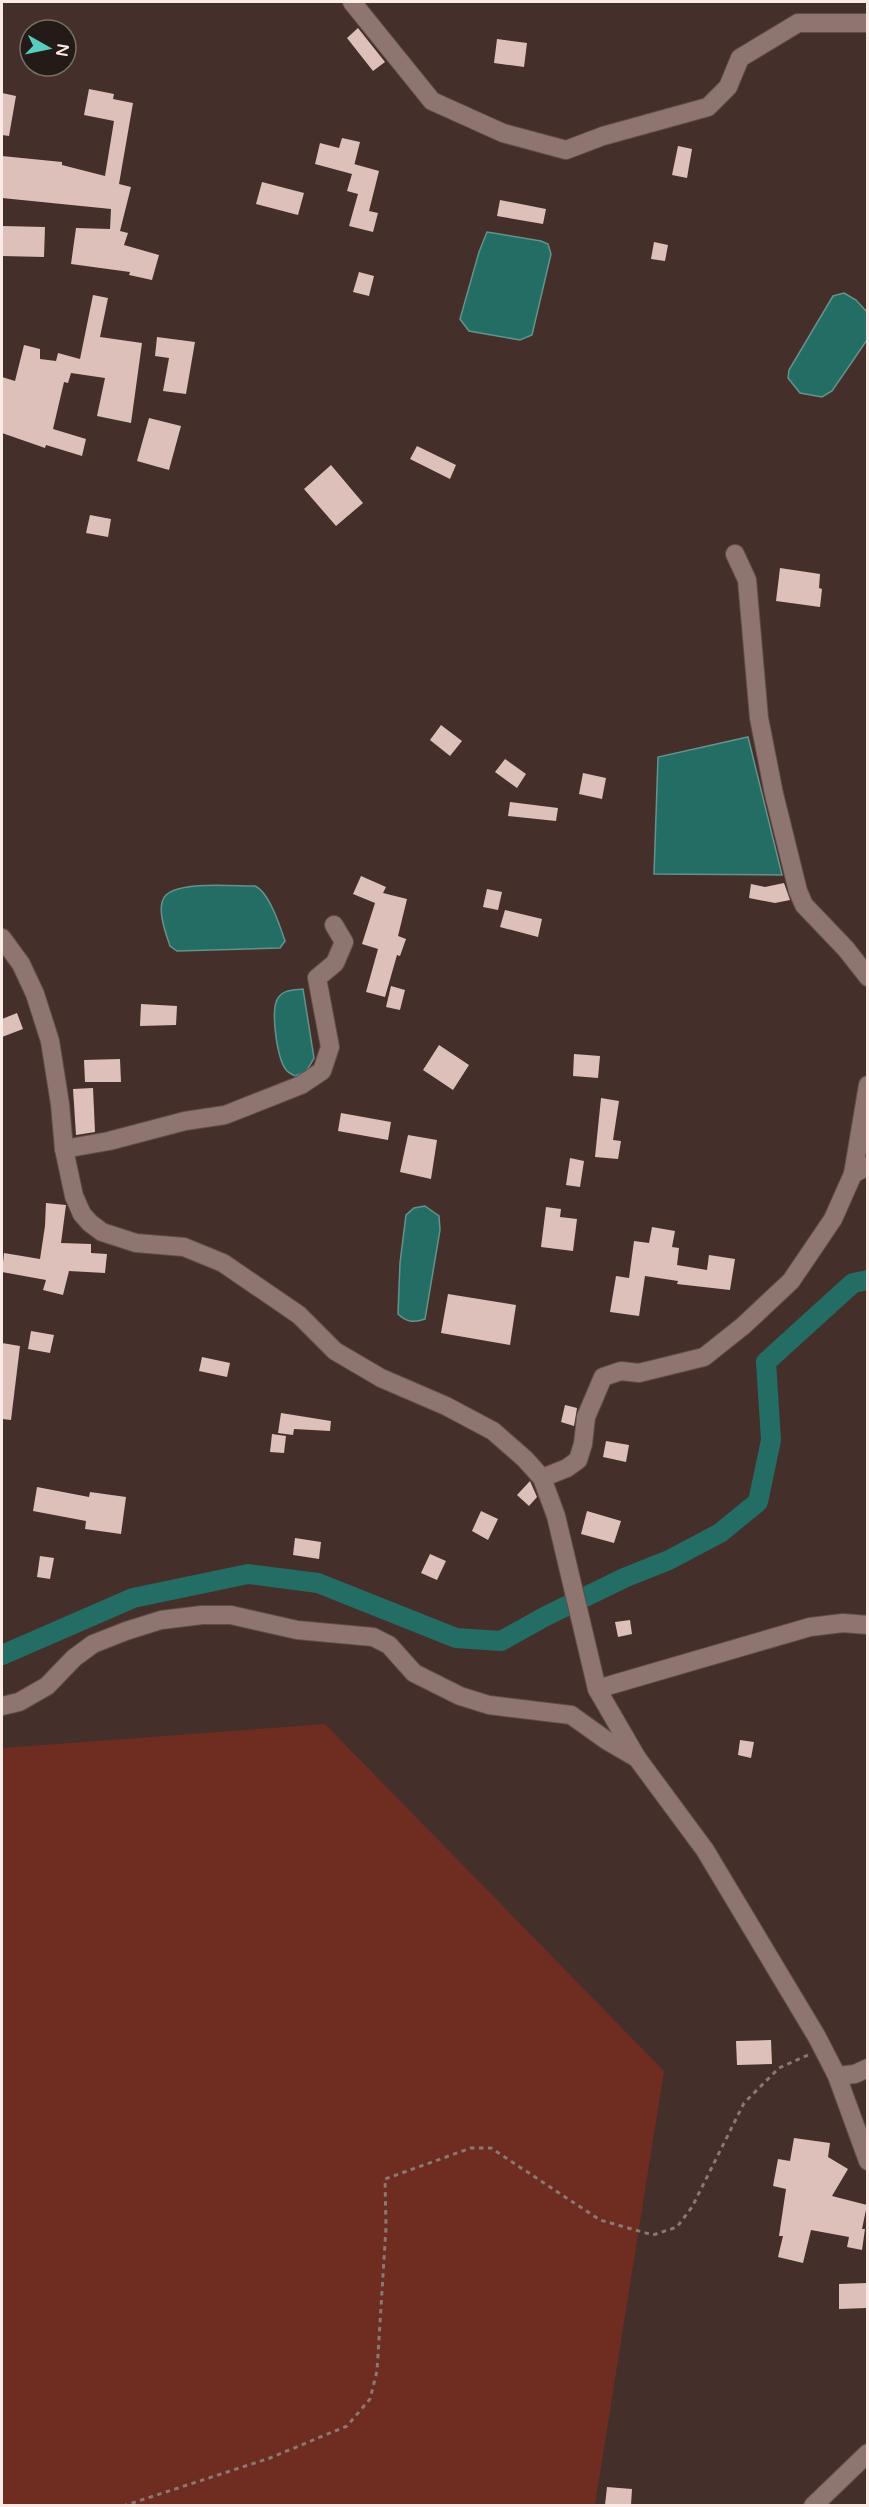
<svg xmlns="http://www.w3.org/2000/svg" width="869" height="2507" font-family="'Varela Round',sans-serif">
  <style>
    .green { fill: #6f2c21 }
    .water { fill: #236d65; stroke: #64938c; stroke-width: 1.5 }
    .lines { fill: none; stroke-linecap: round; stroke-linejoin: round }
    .canal { stroke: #236d65; stroke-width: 20 }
    .building { fill: #ddc0ba }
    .minor-casing { stroke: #614e4a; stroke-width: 20 }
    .tertiary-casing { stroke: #614e4a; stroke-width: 20 }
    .path { stroke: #8b7873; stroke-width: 3; stroke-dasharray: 4.5 4.5; stroke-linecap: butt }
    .minor { stroke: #8f7570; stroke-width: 18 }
    .tertiary { stroke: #8f7570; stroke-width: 18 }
  </style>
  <rect width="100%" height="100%" fill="#452f2a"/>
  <path class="green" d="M325,1724L664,2071L595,2505H2V1748Z"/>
  <g class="water">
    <path d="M487,232L541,241L548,244L551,254L532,335L520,340L469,331L460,319L479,252Z"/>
    <path d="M844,293L856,300L867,312V340L832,391L822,397L800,393L788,378L789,370L833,296Z"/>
    <path d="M748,737L782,875L654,874L658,757Z"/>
    <path d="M255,886C269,892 280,926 285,941L280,948L177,951L170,946C166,934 155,906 166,895C181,881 234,886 255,886Z"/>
    <path d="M303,989L314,1058L306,1072L295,1076C292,1074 289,1073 287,1071C277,1060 270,1010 278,998C284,989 294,990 303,989Z"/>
    <path d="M425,1206L439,1216L440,1230L425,1319C414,1323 406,1322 398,1314L400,1263L406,1215L414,1208Z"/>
  </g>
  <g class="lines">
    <path class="canal" d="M2,1655L133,1598L248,1574L318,1583L456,1638L501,1641L546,1616L624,1578L669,1560L720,1533L758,1502L771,1440L766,1362L853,1283L868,1280"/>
  </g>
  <g class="building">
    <path d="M358,28L385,62L373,71L347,38Z"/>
    <path d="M497,39L527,43L524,67L494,63Z"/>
    <path d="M89,89L114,94L113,99L133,103L119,184L131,187L120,231L128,233L124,245L159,255L152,280L129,275L130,272L71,264L76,228L110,229L111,209L2,198V156L62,162V165L105,176L114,121L84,115Z"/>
    <path d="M2,93L16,96L9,136L2,135Z"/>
    <path d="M342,138L360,142L353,170L354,164L379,171L369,211L378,213L373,232L349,226L358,194L347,191L352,174L315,164L320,143L339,148Z"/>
    <path d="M678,146L692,149L687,178L672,175Z"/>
    <path d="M262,182L304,193L298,215L256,204Z"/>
    <path d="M500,200L546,209L543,224L497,216Z"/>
    <path d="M2,226L45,227L44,257L2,256Z"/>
    <path d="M654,242L668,245L665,261L651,259Z"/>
    <path d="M359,272L374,276L369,296L353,292Z"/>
    <path d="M93,295L108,298L100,337L142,343L131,423L97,416L105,378L71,373L68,383L64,382L53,429L86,439L82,456L46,445L45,448L2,433V377L15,381L24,345L40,349V359L56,361L58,353L80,359Z"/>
    <path d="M157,337L195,342L186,394L163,391L169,358L155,356Z"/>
    <path d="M149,418L181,426L169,470L137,461Z"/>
    <path d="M417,446L456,465L450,479L410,459Z"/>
    <path d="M331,465L363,503L336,526L304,489Z"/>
    <path d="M90,515L111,519L108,537L86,533Z"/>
    <path d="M780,568L820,574L819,588L822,589L820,607L776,601Z"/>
    <path d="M441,725L462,741L450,756L430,740Z"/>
    <path d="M505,759L526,774L517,788L495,772Z"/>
    <path d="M583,773L606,778L602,799L579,794Z"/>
    <path d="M510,802L558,808L556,821L508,816Z"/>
    <path d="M361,876L386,887L383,893L407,899L398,936L406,939L400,956L397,955L385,997L366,992L378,949L362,944L375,903L353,894Z"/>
    <path d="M784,883L790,900L775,903L749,898L751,884L765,887Z"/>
    <path d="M487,889L502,892L498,910L483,907Z"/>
    <path d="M505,910L542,919L538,937L500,927Z"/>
    <path d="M391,986L405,990L400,1010L386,1007Z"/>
    <path d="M141,1004L177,1006L176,1025L140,1026Z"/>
    <path d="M17,1013L23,1029L2,1037V1019Z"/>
    <path d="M439,1045L469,1065L453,1090L423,1070Z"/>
    <path d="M574,1054L600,1056L598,1078L573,1076Z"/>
    <path d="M120,1059L121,1082H85L84,1060Z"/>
    <path d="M93,1088L95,1132L76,1135L73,1089Z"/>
    <path d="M601,1098L619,1101L613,1140L621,1141L618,1159L595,1157Z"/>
    <path d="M341,1113L391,1122L388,1140L338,1131Z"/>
    <path d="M408,1135L437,1140L431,1179L400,1172Z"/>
    <path d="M570,1158L584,1161L580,1187L566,1185Z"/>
    <path d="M46,1203L66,1205L61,1243L91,1244V1253L107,1254L105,1273L69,1271L63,1295L43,1290L46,1280L2,1272L4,1253L40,1259L45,1226Z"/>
    <path d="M546,1207L561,1209L560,1217L577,1219L573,1251L541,1247Z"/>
    <path d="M652,1227L675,1231L672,1247L679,1248L677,1265L707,1270L709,1255L735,1259L730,1290L677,1284L678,1281L645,1276L639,1316L610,1312L616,1276L629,1278L634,1241L649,1243Z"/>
    <path d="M448,1294L516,1305L510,1345L441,1333Z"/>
    <path d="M31,1331L54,1335L50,1353L28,1349Z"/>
    <path d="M2,1343L20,1346L11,1420L2,1419Z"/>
    <path d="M202,1357L230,1363L227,1377L199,1371Z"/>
    <path d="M565,1405L577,1408L574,1426L561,1422Z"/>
    <path d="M281,1413L331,1421L330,1431L294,1429L293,1435L278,1433Z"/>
    <path d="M272,1434L286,1436L284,1453L270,1452Z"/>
    <path d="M606,1441L629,1445L626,1462L603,1457Z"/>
    <path d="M530,1481L537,1497L529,1506L517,1495Z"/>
    <path d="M37,1487L89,1497L90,1492L126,1497L121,1534L85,1529L86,1521L33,1511Z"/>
    <path d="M481,1511L498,1519L488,1540L472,1531Z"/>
    <path d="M587,1511L621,1521L614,1543L581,1534Z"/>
    <path d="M295,1538L321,1542L319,1559L293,1555Z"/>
    <path d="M430,1554L446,1561L437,1580L421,1573Z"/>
    <path d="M40,1556L54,1558L50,1579L37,1577Z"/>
    <path d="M630,1620L632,1634L618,1637L615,1622Z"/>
    <path d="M740,1740L754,1742L751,1758L738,1755Z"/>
    <path d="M771,2040L772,2064L737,2065L736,2041Z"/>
    <path d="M794,2138L830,2143L828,2157L848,2169L832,2196L867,2205L862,2229H865L862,2250L847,2247L849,2237L811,2230L803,2263L778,2257L783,2236H779L786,2189L773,2186L778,2159L790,2161Z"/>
    <path d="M867,2283V2308L839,2309V2284Z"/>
    <path d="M607,2487L632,2489L631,2505H605Z"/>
  </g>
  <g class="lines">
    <defs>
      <g id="minor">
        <path d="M352,2L432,101L503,133L566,150L603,136L708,107L728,87L740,58L798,23H868"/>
        <path d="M735,554L747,580L759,718L774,794L798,891L804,905L846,949L868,977"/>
        <path d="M64,1149L109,1141L185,1121L225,1115L301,1085L322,1071L330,1047L317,978L335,963L344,942L334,925"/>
        <path d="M853,1174L868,1085"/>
        <path d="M542,1478L567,1468L578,1460L583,1444L586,1417L603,1377L621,1371L639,1373L704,1357L743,1326L791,1281L833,1219L853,1174L868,1166"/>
        <path d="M597,1689L810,1627L843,1623L868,1625"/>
        <path d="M2,1706L19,1702L47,1686L74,1658L93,1644L126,1631L161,1620L202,1615H231L297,1630L373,1637L389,1645L414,1673L460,1696L489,1705L571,1715L606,1740L637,1758"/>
        <path d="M837,2076L855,2074L868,2068"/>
        <path d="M813,2506L868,2453"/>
      </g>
      <path id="tertiary" d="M2,938L21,964L35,994L50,1041L60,1104L64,1149L74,1196L82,1214L90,1223L102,1232L136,1243L184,1247L223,1263L299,1315L335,1351L381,1378L446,1406L493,1431L525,1459L542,1478L556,1516L597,1689L637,1758L705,1850L817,2037L837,2076L868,2161"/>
    </defs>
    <use href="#minor" class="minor-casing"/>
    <use href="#tertiary" class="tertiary-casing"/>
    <path class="path" d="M123,2506L270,2458L347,2426L370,2399L377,2371L386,2227L385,2179L471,2148H491L600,2220L653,2235L677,2227L692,2207L744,2103L779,2068L808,2055"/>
    <use href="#minor" class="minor"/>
    <use href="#tertiary" class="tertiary"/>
  </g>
  <rect width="869" height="2507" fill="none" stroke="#fbece8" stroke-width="6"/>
  <g transform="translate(48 48) rotate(99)"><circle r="28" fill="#241a18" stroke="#7a6e6b" stroke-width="1.5"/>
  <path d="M0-4.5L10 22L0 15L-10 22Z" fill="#58cec0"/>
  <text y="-9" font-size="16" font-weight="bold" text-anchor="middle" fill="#fbece8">N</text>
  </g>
</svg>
